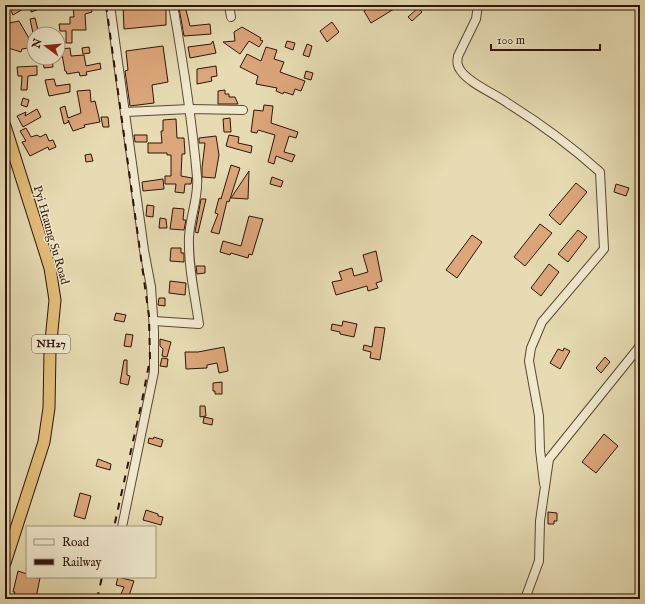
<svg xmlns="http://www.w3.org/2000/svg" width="645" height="604" font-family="'IM FELL English',serif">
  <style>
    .building { fill: #dca67b; stroke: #2f1409 }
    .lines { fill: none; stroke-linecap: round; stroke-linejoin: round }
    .minor-casing { stroke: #5d4633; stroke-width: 10 }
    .highway-casing { stroke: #2f1409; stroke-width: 13 }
    .minor { stroke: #efe8cd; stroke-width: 8 }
    .highway { stroke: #e3be79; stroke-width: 11 }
    .rail { stroke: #2f1409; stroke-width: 2; stroke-dasharray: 7 7; stroke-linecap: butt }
    .labels { text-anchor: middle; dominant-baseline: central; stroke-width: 3; stroke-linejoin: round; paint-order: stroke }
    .shield { fill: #efe8cd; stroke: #695444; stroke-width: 1 }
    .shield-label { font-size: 11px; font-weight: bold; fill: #2f1409 }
    .street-label { font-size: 12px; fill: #2f1409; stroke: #efe8cd }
  </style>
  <rect width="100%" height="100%" fill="#e6dbb2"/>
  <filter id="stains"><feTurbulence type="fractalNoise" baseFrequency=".005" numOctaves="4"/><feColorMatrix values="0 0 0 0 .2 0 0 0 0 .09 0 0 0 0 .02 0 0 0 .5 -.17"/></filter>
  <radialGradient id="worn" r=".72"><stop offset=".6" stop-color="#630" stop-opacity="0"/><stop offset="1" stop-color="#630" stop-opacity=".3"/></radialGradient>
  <g class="building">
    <path d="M8,5H36L37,10L31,12L30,5L13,15Z"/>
    <path d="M91,5L92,12L85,14L86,30H72V43H66V31H60L59,24H70V17H74L73,6Z"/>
    <path d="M123,5H135L136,9H138L166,6V25L124,29Z"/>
    <path d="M373,5H392L394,9L371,23L364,11Z"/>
    <path d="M185,6L190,26L210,24L211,34L184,36L179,8Z"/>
    <path d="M418,8L422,12L412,21L408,17Z"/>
    <path d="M35,18L39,34H34V38L30,19Z"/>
    <path d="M19,21L34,47L22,49L21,52L5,47V29L7,28L5,24Z"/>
    <path d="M332,22L339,32L327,42L320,31Z"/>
    <path d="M242,27L261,38L260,40L263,41L259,47L249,41L240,54L223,42L235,41L234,32Z"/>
    <path d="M213,41L216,53L190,58L188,47L211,44Z"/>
    <path d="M287,41L295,43L293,50L285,47Z"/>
    <path d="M307,44L312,46L309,57L303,55Z"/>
    <path d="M163,46L168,82L152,85L154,103L130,106L125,71L128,70L126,51Z"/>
    <path d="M89,47L90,53L83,54L82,48Z"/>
    <path d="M266,47L277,50L274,59L284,62L280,72L305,81L301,91L295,89L293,95L284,92L283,94L276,91L277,88L256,84L258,76L240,67L247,54L261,61Z"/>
    <path d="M70,48L71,56L84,55L86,66L100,63L101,69L86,72L87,75L80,76L79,72L67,74L66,71H65L61,49Z"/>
    <path d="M43,58H52L53,67L44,68Z"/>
    <path d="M37,66V75L28,76L27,90H21L22,76H18L17,67Z"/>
    <path d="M216,66L217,76L211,77L212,81L197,84V69Z"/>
    <path d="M306,71L313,73L311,80L304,78Z"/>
    <path d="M54,79L56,86L70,84V92L49,96L45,80Z"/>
    <path d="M90,90L91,102L95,101L100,122L84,125L85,127L73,131L68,120L69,122L64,124L60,108L65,106L68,118L81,113L77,91Z"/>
    <path d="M225,90V94H229V97H235L238,104H218V91Z"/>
    <path d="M23,98L29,100L27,107L21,105Z"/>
    <path d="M264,105L273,106L271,123L298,132L296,138L289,136L284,152L295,155L292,162L276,156L274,164L268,162L275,135L258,130L257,133L251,132L254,110L263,111Z"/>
    <path d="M37,109L41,117L23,127L17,116L26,112L25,116Z"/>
    <path d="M101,117H108L109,127H103Z"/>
    <path d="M230,118L231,132H224L223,119Z"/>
    <path d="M176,119L177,138H184L185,154H182L181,176L192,178L191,184H185L184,193L175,192L176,184H165V176H171V155H167V153H148V143H162L161,131H163V120Z"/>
    <path d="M26,128L31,137L37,135L40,137L46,134L49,141L53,140L56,147L49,150L48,147L30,156L22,142L26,141L20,131Z"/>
    <path d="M134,135H147V142H135Z"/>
    <path d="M229,135L239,137L238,143L252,146L251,153L226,146Z"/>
    <path d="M216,136L219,155L215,178L202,177V168L205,143H199V138Z"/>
    <path d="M91,154L93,161L86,162L85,155Z"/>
    <path d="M231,165L240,168L229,202L227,201L219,234L211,232L218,214L215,213L219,198L221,199Z"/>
    <path d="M249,171L248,199L231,198Z"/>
    <path d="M272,177L283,181L281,187L270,184Z"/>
    <path d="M163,179L164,189L143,191L142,182Z"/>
    <path d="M576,183L587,192L560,225L549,215Z"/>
    <path d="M616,184L629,188L626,196L614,192Z"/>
    <path d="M201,199H206L198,233L195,232Z"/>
    <path d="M147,205L154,206L153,217L146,216Z"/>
    <path d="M173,208L184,209L183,220H186L184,230L170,229Z"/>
    <path d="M249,216L263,219L252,255L249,254L248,258L231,253L230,255L220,252L223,241L241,246Z"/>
    <path d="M160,218L166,219L167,228H159Z"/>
    <path d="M540,224L552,233L525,266L514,257Z"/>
    <path d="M578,230L587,237L568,262L558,254Z"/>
    <path d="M472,235L482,242L457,278L446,270Z"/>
    <path d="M171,248H181V253H184V262L170,261Z"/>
    <path d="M376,251L382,281L376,283L378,288L368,291L367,286L336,295L332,282L342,280L339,272L352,268L354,276L368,272L363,255Z"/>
    <path d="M549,264L559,272L541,296L531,288Z"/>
    <path d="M196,266H205V273L197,274Z"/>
    <path d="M170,281L186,283L185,295L169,293Z"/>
    <path d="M159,298H165V306L158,305Z"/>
    <path d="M116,313L126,315L124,322L114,320Z"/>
    <path d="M343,321L357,324L354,337L340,334V332L331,330L332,324L342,326Z"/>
    <path d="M375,327L385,328L380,360L370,358L371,352L363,350L364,345L372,347Z"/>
    <path d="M126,334L133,335L131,347L124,346Z"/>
    <path d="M160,339L171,342L167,357L162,356L163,349L160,346Z"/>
    <path d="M224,347L228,371L219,373L217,363L207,365V368L186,369L185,352H198Z"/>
    <path d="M564,348L570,351L560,369L550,363L558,349L563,351Z"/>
    <path d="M605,357L610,362L601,373L596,368Z"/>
    <path d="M162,358L168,359L167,367L160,366Z"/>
    <path d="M124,360H127V375L130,376L128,385L120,383Z"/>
    <path d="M222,382V394H215V391H213V383Z"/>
    <path d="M200,406H205L206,416L200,417Z"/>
    <path d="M204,417L213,419L212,425L203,423Z"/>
    <path d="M604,434L618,446L596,473L582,462Z"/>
    <path d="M154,437L163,440L161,447L148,443L149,438L153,439Z"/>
    <path d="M98,459L111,464L110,470L96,466Z"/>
    <path d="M80,493L91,496L85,519L74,516Z"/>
    <path d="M146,510L158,514V516L163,517L161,525L143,520Z"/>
    <path d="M548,512L557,513V521H554V524H548Z"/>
    <path d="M18,571L27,574V577L40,578L36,598L31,596L30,599H13L15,592H13Z"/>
    <path d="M118,577L134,581L128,599H119L124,587L116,585Z"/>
  </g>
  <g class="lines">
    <defs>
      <g id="minor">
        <path d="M110,5L144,250L151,287L154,331V372L122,527"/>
        <path d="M229,5L231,17"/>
        <path d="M478,5L476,19L458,56C457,62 457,66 461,71C470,84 496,94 509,104C541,124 572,147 600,172L604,249L542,322L531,348L529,361L539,416L540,450L544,484"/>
        <path d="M125,112L190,109L243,110"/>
        <path d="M154,321L199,324C195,296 188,266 189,237C190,216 199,197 197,177C192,119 183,62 173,5"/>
        <path d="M525,599L539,561L540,521L549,459L640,346"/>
      </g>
      <path id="highway" d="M5,126L50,268L55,300L50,351L49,408L44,442L5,563"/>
    </defs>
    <use href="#minor" class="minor-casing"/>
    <use href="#highway" class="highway-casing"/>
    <use href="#minor" class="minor"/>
    <use href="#highway" class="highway"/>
    <g class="rail">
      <path d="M106,5L149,316L150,359L142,401L114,527"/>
      <path d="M97,599L102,577"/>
    </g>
  </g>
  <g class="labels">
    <rect class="shield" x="32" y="335" width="38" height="18" rx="3"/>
    <g class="shield-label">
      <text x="51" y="344">NH27</text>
    </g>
    <g class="street-label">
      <text transform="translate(51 235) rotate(74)">Pyi Htaung Su Road</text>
    </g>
  </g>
  <rect width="645" height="604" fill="none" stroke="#e6dbb2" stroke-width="20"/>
  <rect x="6" y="6" width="633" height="592" fill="none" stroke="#2f1409" stroke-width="2"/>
  <rect x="10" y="10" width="625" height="584" fill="none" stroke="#2f1409"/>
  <rect x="26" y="526" width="130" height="52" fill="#efe8cd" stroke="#a2937f"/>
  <rect x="34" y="539" width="20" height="6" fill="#efe8cd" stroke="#a2937f"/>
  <text x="62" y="546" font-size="12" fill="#2f1409">Road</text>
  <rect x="34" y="559" width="20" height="6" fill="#2f1409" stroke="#a2937f"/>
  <text x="62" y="566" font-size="12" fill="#2f1409">Railway</text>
  <g transform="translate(46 46) rotate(286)"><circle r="19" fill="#efe8cd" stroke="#a2937f"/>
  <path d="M0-3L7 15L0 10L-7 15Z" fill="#8f2418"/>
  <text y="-6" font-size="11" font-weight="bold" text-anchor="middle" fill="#2f1409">N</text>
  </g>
  <path d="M491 44v6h109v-6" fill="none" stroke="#2f1409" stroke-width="2"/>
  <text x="497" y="44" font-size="12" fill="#2f1409" stroke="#efe8cd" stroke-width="3" paint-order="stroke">100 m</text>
  <rect width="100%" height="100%" filter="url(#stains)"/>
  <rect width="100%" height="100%" fill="url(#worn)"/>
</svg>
